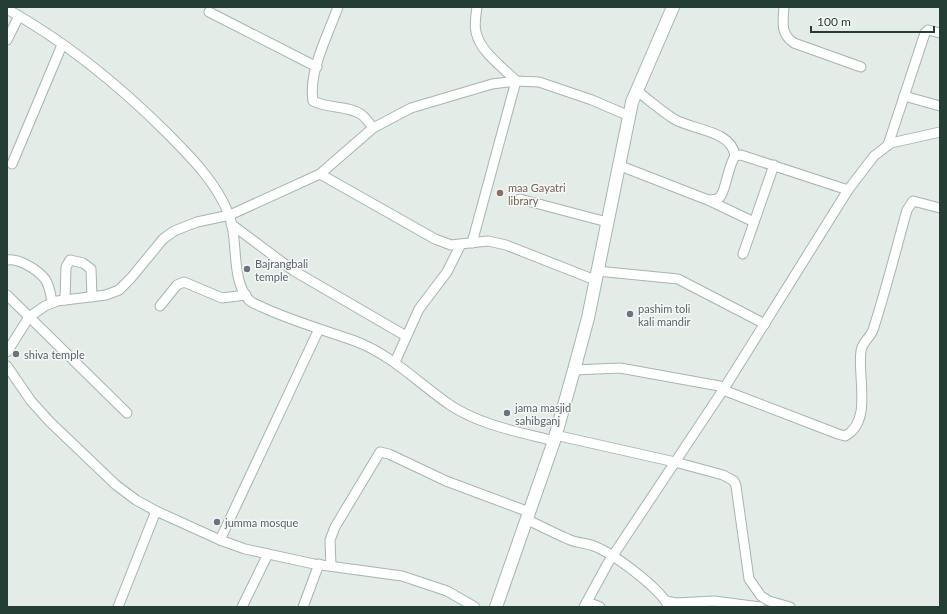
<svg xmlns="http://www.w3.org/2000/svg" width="947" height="614" font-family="Lato,sans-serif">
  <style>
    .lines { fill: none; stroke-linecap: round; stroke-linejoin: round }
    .minor-casing { stroke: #a7b4af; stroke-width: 11 }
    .secondary-casing { stroke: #a3b7af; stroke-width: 14 }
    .minor { stroke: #fff; stroke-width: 9 }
    .secondary { stroke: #fff; stroke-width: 12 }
    .education-dot { fill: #8d6e63; stroke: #f4f9f6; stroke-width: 1.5 }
    .worship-dot { fill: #6b7280; stroke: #f4f9f6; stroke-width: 1.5 }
    .labels { text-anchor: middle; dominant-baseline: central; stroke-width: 3; stroke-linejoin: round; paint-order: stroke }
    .education-label { font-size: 11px; fill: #785e54; stroke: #f4f9f6; text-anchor: start }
    .worship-label { font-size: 11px; fill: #5b616d; stroke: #f4f9f6; text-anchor: start }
  </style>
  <rect width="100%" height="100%" fill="#e4ece8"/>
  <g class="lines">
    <defs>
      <g id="minor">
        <path d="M338,7C328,35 308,72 313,101C328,109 349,105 362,115C366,118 370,124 373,128"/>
        <path d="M784,7C783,21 780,34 794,43L861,67"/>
        <path d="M7,9C66,42 119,85 167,133C190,156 217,183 229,215C239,239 230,279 249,300C252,303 258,305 262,307C292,321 324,330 355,341C392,355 418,383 450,405C480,425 519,432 554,441"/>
        <path d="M209,12L317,67"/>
        <path d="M7,40L19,16"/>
        <path d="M637,91C649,100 661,111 674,119C692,130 732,130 735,156"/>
        <path d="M904,96L940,106"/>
        <path d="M888,145L925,33L928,30L940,33"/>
        <path d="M12,164L62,45"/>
        <path d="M618,165L708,200C713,200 717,200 720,197C726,190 728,166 735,156L741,155L848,190"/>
        <path d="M320,174L435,239L451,245L488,241L506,245L595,280"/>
        <path d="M520,199L607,222"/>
        <path d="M710,201L754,222"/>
        <path d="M231,224L294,271L406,336"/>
        <path d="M472,243L516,81C503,67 480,52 476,32C474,24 476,15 477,7"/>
        <path d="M743,254L774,165"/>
        <path d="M7,260C19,258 38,270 45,279C50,286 51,296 52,303"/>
        <path d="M597,271L678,279L765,324"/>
        <path d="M7,295L127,413"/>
        <path d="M65,300L66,267L70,260L83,263L91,269L92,297"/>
        <path d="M160,306L177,285L184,282L222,298L246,295"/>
        <path d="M7,352L29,317L45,306L57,301L106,295L119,290L131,278L163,239L174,231L197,222L230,215L320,174L373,128L411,108L492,84L516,81L539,82L592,100L629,116"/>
        <path d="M395,362L419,309L447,272L461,244"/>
        <path d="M7,366L31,401L50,422L116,485L136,500L156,511L220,540L245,549L314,564L402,576L447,591L475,607"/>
        <path d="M574,370L620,368L725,387"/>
        <path d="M723,390L838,434L845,436C873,422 857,375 861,351C862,342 870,338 873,330C886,290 896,249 907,210L913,201L940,208"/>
        <path d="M555,435L675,462L723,475L734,481L736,486L749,579L761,596L769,601L790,607"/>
        <path d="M526,519C540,526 554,533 568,539C576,543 586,543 594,546C614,554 660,588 669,607"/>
        <path d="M220,540L319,329"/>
        <path d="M331,566L330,540L335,527L380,452L389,454L446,481L529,512"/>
        <path d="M666,601L676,603L714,601L760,607"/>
        <path d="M587,602L600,607"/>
        <path d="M118,607L156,511"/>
        <path d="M242,607L268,554"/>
        <path d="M303,607L319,564"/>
        <path d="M584,607L608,563L725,387L848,190L874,156L891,143L940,132"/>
      </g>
      <path id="secondary" d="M496,607L554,441L574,370L588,318L632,102L673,7"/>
    </defs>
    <use href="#minor" class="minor-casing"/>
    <use href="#secondary" class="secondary-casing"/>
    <use href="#minor" class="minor"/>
    <use href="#secondary" class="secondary"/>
  </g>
  <circle class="education-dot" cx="500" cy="193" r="4"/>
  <g class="worship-dot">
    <circle cx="247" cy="269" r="4"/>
    <circle cx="630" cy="314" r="4"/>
    <circle cx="16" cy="354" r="4"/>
    <circle cx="507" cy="413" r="4"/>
    <circle cx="217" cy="522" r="4"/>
  </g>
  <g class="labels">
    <g class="education-label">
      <text x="508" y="187">maa Gayatri<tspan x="508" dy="13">library</tspan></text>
    </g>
    <g class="worship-label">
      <text x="255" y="263">Bajrangbali<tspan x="255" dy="13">temple</tspan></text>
      <text x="638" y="308">pashim toli<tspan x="638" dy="13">kali mandir</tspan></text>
      <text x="24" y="354">shiva temple</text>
      <text x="515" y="407">jama masjid<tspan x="515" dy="13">sahibganj</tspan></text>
      <text x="225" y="522">jumma mosque</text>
    </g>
  </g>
  <rect width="947" height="614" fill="none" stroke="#243d35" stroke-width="16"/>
  <path d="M811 26v6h123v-6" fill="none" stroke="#243d35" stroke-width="2"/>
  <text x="817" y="26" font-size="12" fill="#243d35" stroke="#f4f9f6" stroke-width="3" paint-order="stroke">100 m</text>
</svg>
